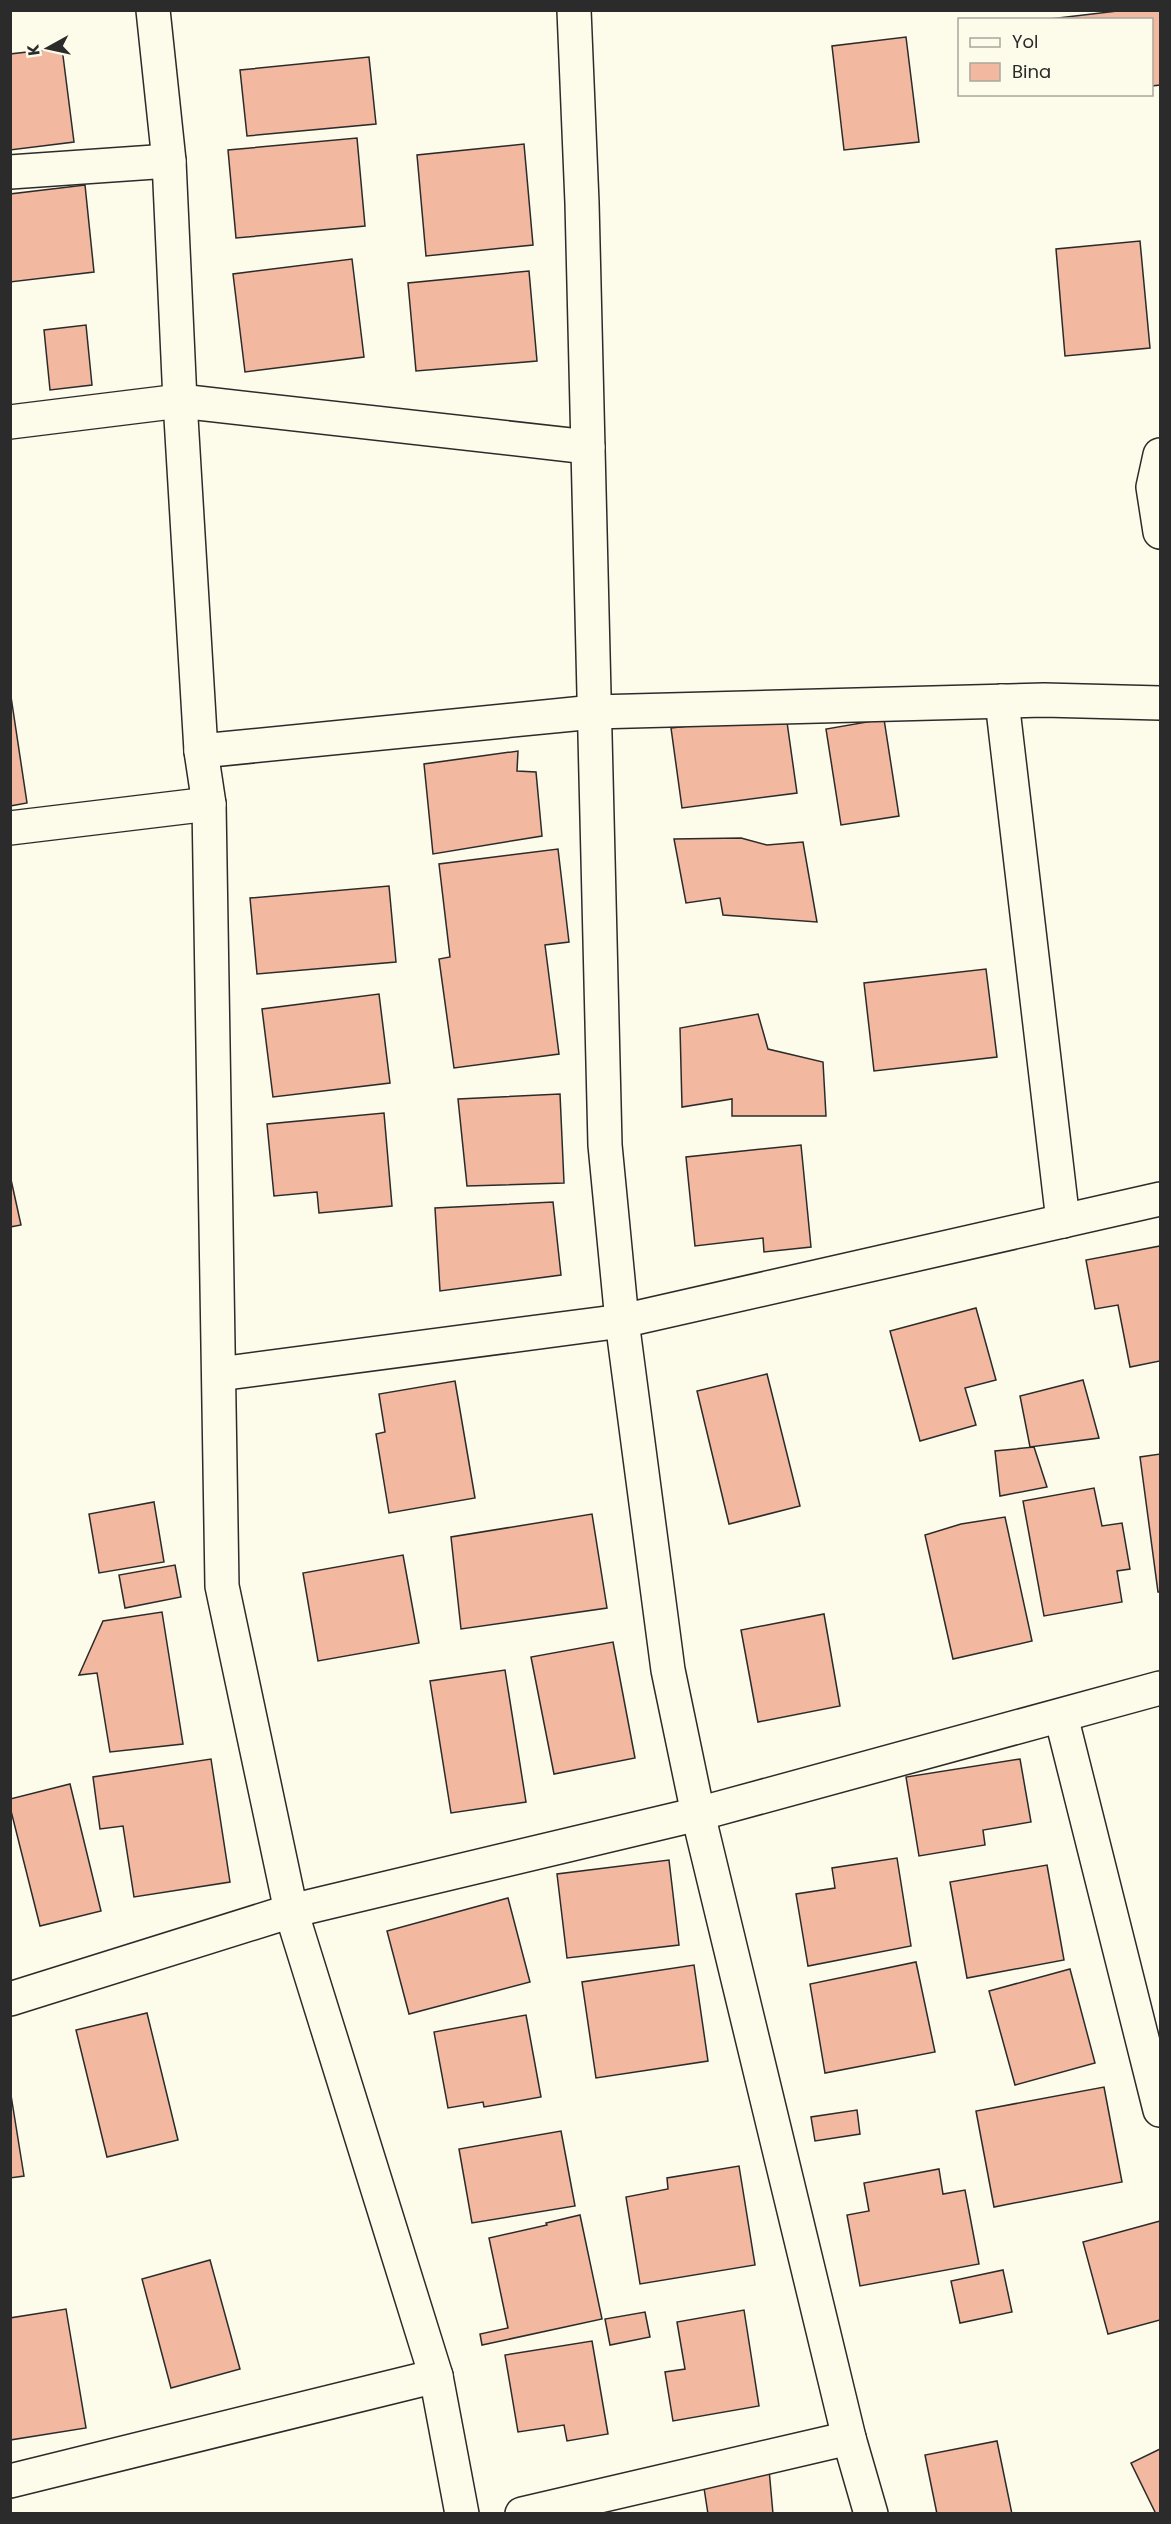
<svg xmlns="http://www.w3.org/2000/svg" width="1171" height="2524" font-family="Poppins,sans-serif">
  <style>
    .building { fill: #f2b8a0; stroke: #2b2b2b; stroke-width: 1.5 }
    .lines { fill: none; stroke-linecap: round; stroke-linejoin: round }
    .minor-casing { stroke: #2b2b2b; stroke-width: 36 }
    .minor { stroke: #fdfbea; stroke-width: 33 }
  </style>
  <rect width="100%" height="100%" fill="#fdfbea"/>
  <g class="building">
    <path d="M1126,10H1160V85L1152,86V20H1041Z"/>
    <path d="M906,37L919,142L844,150L832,46Z"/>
    <path d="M62,48L74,142L10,150V54Z"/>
    <path d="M369,57L376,124L247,136L240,70Z"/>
    <path d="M357,138L365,226L236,238L228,150Z"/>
    <path d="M524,144L533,245L426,256L417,155Z"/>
    <path d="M85,185L94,272L10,282V194Z"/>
    <path d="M1140,241L1150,348L1065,356L1056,249Z"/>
    <path d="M352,259L364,357L245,372L233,274Z"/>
    <path d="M529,271L537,361L416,371L408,283Z"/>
    <path d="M86,325L92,385L50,390L44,330Z"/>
    <path d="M10,690L27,803L10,806Z"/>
    <path d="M786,715L797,793L682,808L671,728Z"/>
    <path d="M884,719L899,816L841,825L826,729Z"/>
    <path d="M518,751L517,771L536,772L542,836L433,854L424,764Z"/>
    <path d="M741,838L767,845L803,842L817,922L723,915L720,898L686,903L674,839Z"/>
    <path d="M558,849L569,942L545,945L559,1054L454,1068L439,959L450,957L439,864Z"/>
    <path d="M389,886L396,962L257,974L250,898Z"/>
    <path d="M986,969L997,1057L874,1071L864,983Z"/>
    <path d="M379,994L390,1083L273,1097L262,1009Z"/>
    <path d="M758,1014L768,1049L823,1062L826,1116H732V1099L682,1107L680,1028Z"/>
    <path d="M560,1094L564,1183L467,1186L458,1099Z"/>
    <path d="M384,1113L392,1206L319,1213L317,1192L274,1196L267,1124Z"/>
    <path d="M801,1145L811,1247L764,1252L763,1238L695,1246L686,1157Z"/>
    <path d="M10,1175L21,1225L10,1227Z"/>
    <path d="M553,1202L561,1275L440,1291L435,1208Z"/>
    <path d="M1160,1246V1361L1130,1367L1118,1305L1095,1309L1086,1260Z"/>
    <path d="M976,1308L996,1380L965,1388L976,1425L920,1441L890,1331Z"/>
    <path d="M767,1374L800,1506L729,1524L697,1391Z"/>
    <path d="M1083,1380L1099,1438L1030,1447L1020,1396Z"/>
    <path d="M455,1381L475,1498L389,1513L376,1434L385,1432L379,1394Z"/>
    <path d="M1034,1447L1047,1487L1000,1496L995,1451Z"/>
    <path d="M1160,1454V1592H1158L1140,1457Z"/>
    <path d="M1094,1488L1102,1526L1122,1523L1130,1569L1117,1571L1122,1602L1044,1616L1023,1501Z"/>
    <path d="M154,1502L164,1562L99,1573L89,1514Z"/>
    <path d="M592,1514L607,1608L461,1629L451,1537Z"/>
    <path d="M1005,1517L1032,1641L953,1659L925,1535L961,1524Z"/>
    <path d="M403,1555L419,1643L318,1661L303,1573Z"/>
    <path d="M175,1565L181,1597L125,1608L119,1575Z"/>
    <path d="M162,1612L183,1744L110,1752L97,1673L79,1675L103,1621Z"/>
    <path d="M824,1614L840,1706L758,1722L741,1630Z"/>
    <path d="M613,1642L635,1758L554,1774L531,1657Z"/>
    <path d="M505,1670L526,1802L451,1813L430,1681Z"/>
    <path d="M211,1759L230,1882L134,1897L123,1826L100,1829L93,1777Z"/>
    <path d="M1020,1759L1031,1822L983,1830L985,1845L919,1856L906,1777Z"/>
    <path d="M70,1784L101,1911L40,1926L10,1807V1799Z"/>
    <path d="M897,1858L911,1946L808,1966L796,1894L835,1888L832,1868Z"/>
    <path d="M669,1860L679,1945L567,1958L557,1874Z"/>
    <path d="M1047,1865L1064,1960L967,1978L950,1882Z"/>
    <path d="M508,1898L530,1982L409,2014L387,1931Z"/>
    <path d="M916,1962L935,2052L825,2073L810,1984Z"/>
    <path d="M694,1965L708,2061L596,2078L582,1982Z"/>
    <path d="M1070,1969L1095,2063L1015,2085L989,1991Z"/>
    <path d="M147,2013L178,2140L107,2157L76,2030Z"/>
    <path d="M526,2015L541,2097L484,2107L483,2102L448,2108L434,2032Z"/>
    <path d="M1104,2087L1122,2182L994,2207L976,2111Z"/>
    <path d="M10,2089L24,2176L10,2178Z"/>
    <path d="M857,2110L860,2134L815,2141L811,2117Z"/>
    <path d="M561,2131L575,2206L472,2223L459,2149Z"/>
    <path d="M739,2166L755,2265L640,2284L626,2197L668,2189L667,2178Z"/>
    <path d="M939,2169L943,2194L965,2190L979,2264L860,2286L847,2215L869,2211L864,2183Z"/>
    <path d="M580,2215L602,2319L482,2345L480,2334L508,2328L489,2238L547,2225L546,2223Z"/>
    <path d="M1160,2221V2320L1108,2334L1083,2242Z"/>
    <path d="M210,2260L240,2369L171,2388L142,2279Z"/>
    <path d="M1003,2270L1012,2312L960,2323L951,2281Z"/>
    <path d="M66,2309L86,2428L10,2440V2318Z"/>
    <path d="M744,2310L759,2406L673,2421L665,2372L685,2369L677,2322Z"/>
    <path d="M645,2312L650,2337L610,2345L605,2319Z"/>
    <path d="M592,2341L608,2434L567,2441L564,2425L518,2432L505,2355Z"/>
    <path d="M997,2441L1012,2514H937L925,2455Z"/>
    <path d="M1160,2449V2514H1156L1131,2463Z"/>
    <path d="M769,2469L773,2514H708L702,2475Z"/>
  </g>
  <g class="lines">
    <defs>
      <g id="minor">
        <path d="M153,10L169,161L180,401L201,751L209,804L222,1586L291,1911L436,2376L462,2514"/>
        <path d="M574,10L582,203L605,1145L622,1321L668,1670L698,1814L849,2438L871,2514"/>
        <path d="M10,172L169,161"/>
        <path d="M10,422L180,401L588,447"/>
        <path d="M1160,455L1153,487L1160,532"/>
        <path d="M1002,701L1063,1221"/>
        <path d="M201,751L594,712L1044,700L1160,703"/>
        <path d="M10,828L209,804"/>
        <path d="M219,1374L622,1321L1160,1199"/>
        <path d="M1061,1716L1160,2110"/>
        <path d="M10,1999L291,1911L698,1814L1160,1688"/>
        <path d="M10,2481L436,2376"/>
        <path d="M522,2514L849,2438"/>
      </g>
    </defs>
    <use href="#minor" class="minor-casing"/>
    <use href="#minor" class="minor"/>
  </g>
  <rect width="1171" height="2524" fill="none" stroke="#2b2b2b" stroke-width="24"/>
  <rect x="958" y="18" width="195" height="78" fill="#fdfbea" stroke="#a9a89e" stroke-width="1.5"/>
  <rect x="970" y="38" width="30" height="9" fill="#fdfbea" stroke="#a9a89e" stroke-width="1.5"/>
  <text x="1012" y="48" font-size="18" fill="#2b2b2b">Yol</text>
  <rect x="970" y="63" width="30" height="18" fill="#f2b8a0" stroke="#a9a89e" stroke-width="1.5"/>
  <text x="1012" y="78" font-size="18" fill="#2b2b2b">Bina</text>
  <g transform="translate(48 48) rotate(262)" stroke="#fdfbea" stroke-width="4.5" paint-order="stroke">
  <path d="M0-4.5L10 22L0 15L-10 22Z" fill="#2b2b2b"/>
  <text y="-9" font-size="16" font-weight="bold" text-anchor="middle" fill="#2b2b2b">K</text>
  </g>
</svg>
